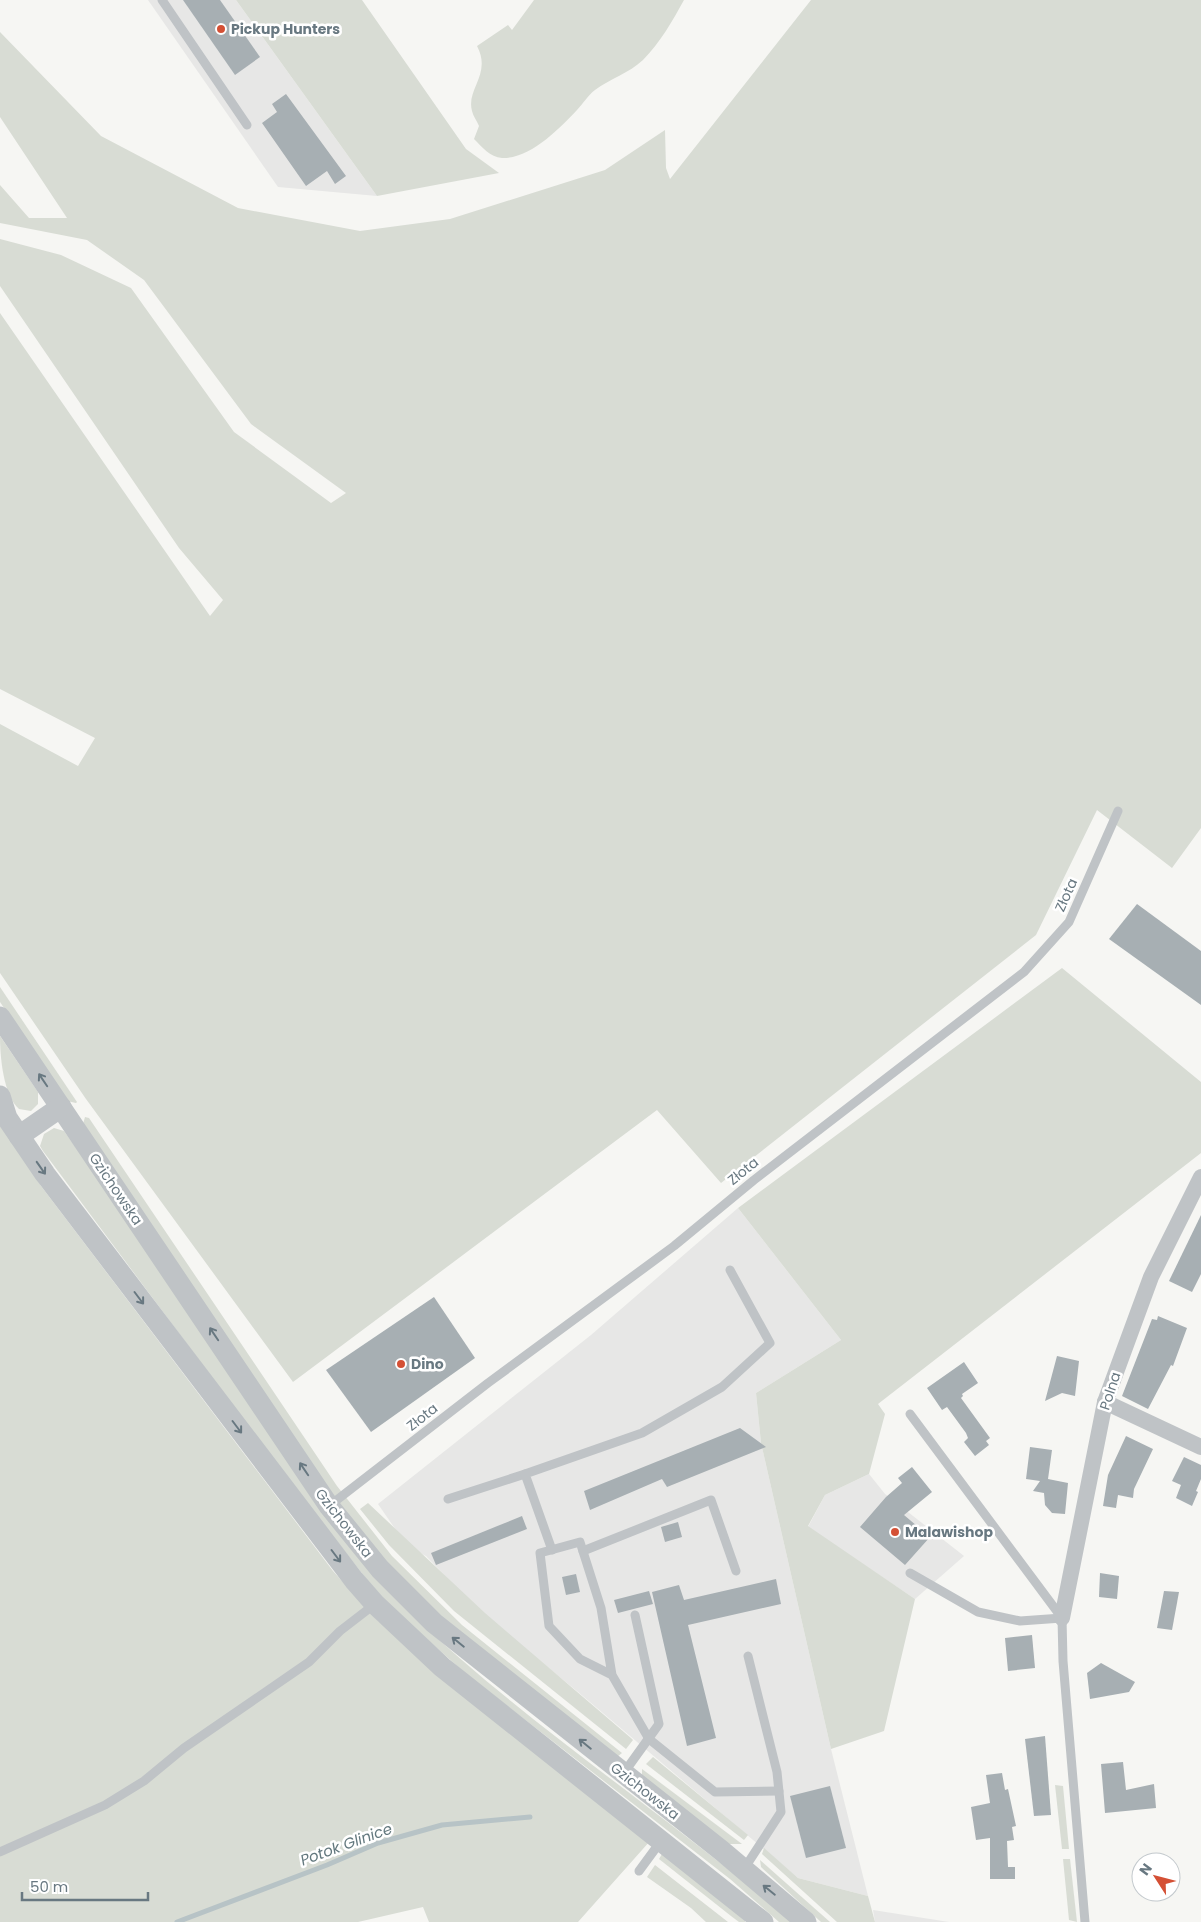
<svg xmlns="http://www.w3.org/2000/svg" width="1201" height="1922" font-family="Poppins,sans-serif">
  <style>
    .built { fill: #e7e7e6 }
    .green { fill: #d8dcd4 }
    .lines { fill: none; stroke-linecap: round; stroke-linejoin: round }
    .stream { stroke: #b7c3c6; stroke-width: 5 }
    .building { fill: #a7afb3 }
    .service { stroke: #bfc3c6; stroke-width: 9 }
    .minor { stroke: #bfc3c6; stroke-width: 16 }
    .tertiary { stroke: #bfc3c6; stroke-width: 21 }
    .oneway { stroke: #687881 }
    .poi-dot { fill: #d45035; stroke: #fff; stroke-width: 2 }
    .labels { text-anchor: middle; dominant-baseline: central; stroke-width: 5; stroke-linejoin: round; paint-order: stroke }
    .poi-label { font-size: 14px; font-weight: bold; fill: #687881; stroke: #fff; text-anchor: start }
    .street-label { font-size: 14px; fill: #687881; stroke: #fff }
    .water-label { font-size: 15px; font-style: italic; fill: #63787e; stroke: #fff }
  </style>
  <rect width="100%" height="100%" fill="#f6f6f3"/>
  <g class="built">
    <path d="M148,0H236L377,196L278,187Z"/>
    <path d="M738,1208L841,1340L756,1393L761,1443L831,1749L868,1896L798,1878L578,1692L481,1613L426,1556L407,1546L378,1504L591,1335Z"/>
    <path d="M869,1474L885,1494L964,1556L915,1599L808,1527L825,1495Z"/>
    <path d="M873,1910L949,1922H875Z"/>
  </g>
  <g class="green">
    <path d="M236,0H362L466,149L499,173L377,196Z"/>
    <path d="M534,0H684C673,20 660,43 643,60C629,73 610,79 595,90C588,95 583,104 577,110C559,129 530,159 502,158C490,157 482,147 474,139L479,126C477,121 473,116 472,111C466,89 492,74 477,46L508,25L512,30Z"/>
    <path d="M811,0H1201V828L1172,868L1097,810L1036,935L721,1183L657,1110L293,1382L86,1099L0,973V724L78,766L95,738L0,689V313L210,616L223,600L179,548L0,286V239L61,255L131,288L234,432L331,503L346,493L251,424L144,280L87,240L0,223V185L29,218H67L0,117V32L101,136L238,208L360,231L450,219L605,170L665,130L666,168L670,179Z"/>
    <path d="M1062,968L1201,1082V1153L878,1404L885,1414L869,1474L825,1495L808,1526L915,1599L884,1731L831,1749L761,1443L756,1393L841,1340L738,1208Z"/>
    <path d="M0,987L77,1102L76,1103L67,1101L0,1002Z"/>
    <path d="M0,1036L38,1092V1104L31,1111L19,1109C3,1095 0,1056 0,1036Z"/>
    <path d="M85,1117L89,1118L337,1486L392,1556L462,1625L622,1753L617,1757L468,1641L398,1576L332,1495L83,1124Z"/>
    <path d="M0,1121L41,1186L333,1571L378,1621L650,1841L578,1922H429L423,1907L358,1922H0Z"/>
    <path d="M54,1128L64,1131L412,1615C530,1727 669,1816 792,1922H779L730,1879L465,1673L392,1608L368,1581L275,1462L43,1151L40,1146L44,1134Z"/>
    <path d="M368,1503L485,1613L631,1738L633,1740L626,1749L454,1611L389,1545L360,1509Z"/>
    <path d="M653,1757L748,1835L744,1840L646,1764Z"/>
    <path d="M642,1769L742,1844H728L642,1776Z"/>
    <path d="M1055,1785L1063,1786L1069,1849H1062Z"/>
    <path d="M764,1848L798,1878L868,1896L875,1922H837L762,1854Z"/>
    <path d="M662,1854L745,1920V1922H739L731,1916L659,1859Z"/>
    <path d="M1063,1859H1070L1077,1922L1069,1920Z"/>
    <path d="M760,1860L830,1922H821L761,1867Z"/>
    <path d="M655,1865L728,1922H706L691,1908L647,1877Z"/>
  </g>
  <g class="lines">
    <path class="stream" d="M177,1922L327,1865L378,1843L442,1825L530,1817"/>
  </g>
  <g class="building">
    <path d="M183,0H220L260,57L235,75Z"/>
    <path d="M286,94L346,176L335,184L327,171L306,186L262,123L277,112L272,104Z"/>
    <path d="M1137,904L1201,951V1005L1109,939Z"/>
    <path d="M1201,1215V1274L1192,1292L1169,1281Z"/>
    <path d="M434,1297L475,1358L371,1432L326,1370Z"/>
    <path d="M1158,1316L1187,1328L1173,1366L1171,1365L1148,1409L1122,1396L1152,1319L1157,1320Z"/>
    <path d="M1057,1356L1079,1361L1075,1396L1062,1393L1045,1401Z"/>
    <path d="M964,1362L978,1383L962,1394L963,1396L961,1398L990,1438L986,1441L989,1445L975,1456L964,1442L968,1438L966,1433L947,1407L942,1410L927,1388Z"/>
    <path d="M740,1428L766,1447L667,1487L662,1479L590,1510L584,1491Z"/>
    <path d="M1126,1436L1153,1449L1134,1489L1133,1498L1118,1495L1116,1508L1103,1506L1108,1475Z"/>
    <path d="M1030,1447L1052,1450L1048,1479L1068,1483L1065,1514L1052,1513L1045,1505L1044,1493L1033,1491L1040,1481L1026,1479Z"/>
    <path d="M1184,1457L1201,1465V1479L1196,1491L1198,1492L1192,1506L1176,1498L1181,1485L1172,1481Z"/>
    <path d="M912,1467L932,1492L904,1515L930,1537L905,1565L860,1527L886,1497L902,1483L898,1478Z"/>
    <path d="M522,1516L527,1529L436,1565L431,1553Z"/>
    <path d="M678,1522L682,1537L665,1542L661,1527Z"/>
    <path d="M1100,1573L1119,1576L1117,1599L1099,1597Z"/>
    <path d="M576,1574L580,1592L566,1595L562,1577Z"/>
    <path d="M776,1579L781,1604L688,1625L716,1738L687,1746L652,1592L679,1585L684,1600Z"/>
    <path d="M649,1591L653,1604L618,1613L614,1600Z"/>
    <path d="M1164,1591L1179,1592L1172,1630L1157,1628Z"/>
    <path d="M1032,1635L1035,1668L1008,1671L1005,1638Z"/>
    <path d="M1101,1663L1135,1682L1129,1692L1090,1699L1087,1673Z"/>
    <path d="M1045,1736L1051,1815L1034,1816L1025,1739Z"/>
    <path d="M1123,1762L1126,1790L1154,1784L1156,1808L1105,1813L1101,1764Z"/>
    <path d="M1002,1773L1005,1790L1008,1789L1016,1826L1012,1827L1014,1840L1007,1841L1008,1867H1015V1879H990V1838L976,1840L971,1807L990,1803L986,1775Z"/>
    <path d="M830,1786L846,1848L806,1858L790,1796Z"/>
  </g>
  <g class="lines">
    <g class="service">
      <path d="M162,0L247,125"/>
      <path d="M910,1414L1062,1618L1063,1661L1085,1922"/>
      <path d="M448,1499L525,1474"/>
      <path d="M329,1506L488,1383L674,1246L754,1180L1024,972L1069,922L1118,811"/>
      <path d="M552,1550L525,1474L642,1433L722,1387L770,1343L730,1270"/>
      <path d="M583,1551L711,1500L736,1571"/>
      <path d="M910,1573L978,1612L1020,1621L1062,1618"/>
      <path d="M612,1675L601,1608L580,1542L540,1553L549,1626L580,1659L612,1675L649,1739L715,1792L779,1791"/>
      <path d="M623,1774L659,1724L635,1615"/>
      <path d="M0,1852L105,1805L144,1781L184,1748L309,1662L340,1631L375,1604"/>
      <path d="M744,1869L781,1812L777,1772L748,1656"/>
      <path d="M639,1871L661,1841"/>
    </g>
    <g class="minor">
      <path d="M1105,1402L1201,1447"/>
      <path d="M1062,1618L1105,1402L1151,1277L1201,1177"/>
    </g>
    <g class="tertiary">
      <path d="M0,1017L329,1506L380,1569L434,1623L722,1851L806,1922"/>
      <path d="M0,1096L7,1118L45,1174L354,1580L375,1604L442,1667L763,1922"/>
      <path d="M19,1136L61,1107"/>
    </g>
  </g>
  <defs><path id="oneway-shaft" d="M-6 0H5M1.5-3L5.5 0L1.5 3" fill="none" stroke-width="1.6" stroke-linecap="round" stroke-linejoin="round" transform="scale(1.25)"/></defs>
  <g class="oneway">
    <use href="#oneway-shaft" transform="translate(43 1080) rotate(-124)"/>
    <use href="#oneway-shaft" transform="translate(41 1168) rotate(55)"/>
    <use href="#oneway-shaft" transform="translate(139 1298) rotate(53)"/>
    <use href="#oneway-shaft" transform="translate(214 1334) rotate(-124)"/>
    <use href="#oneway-shaft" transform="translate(237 1427) rotate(53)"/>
    <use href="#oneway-shaft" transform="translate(304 1469) rotate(-124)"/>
    <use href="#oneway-shaft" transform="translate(336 1556) rotate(53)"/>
    <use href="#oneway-shaft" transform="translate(458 1642) rotate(-141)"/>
    <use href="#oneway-shaft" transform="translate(585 1744) rotate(-141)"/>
    <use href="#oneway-shaft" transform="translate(769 1890) rotate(-141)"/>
  </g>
  <g class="poi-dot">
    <circle cx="221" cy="29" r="5"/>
    <circle cx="401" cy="1364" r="5"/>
    <circle cx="895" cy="1532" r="5"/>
  </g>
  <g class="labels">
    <g class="poi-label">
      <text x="231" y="29">Pickup Hunters</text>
      <text x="411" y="1364">Dino</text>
      <text x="905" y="1532">Malawishop</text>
    </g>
    <g class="street-label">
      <text transform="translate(1066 895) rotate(-66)">Złota</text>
      <text transform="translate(743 1171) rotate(-39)">Złota</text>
      <text transform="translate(116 1189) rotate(56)">Gzichowska</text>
      <text transform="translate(1110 1391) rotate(-72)">Polna</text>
      <text transform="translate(422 1417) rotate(-38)">Złota</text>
      <text transform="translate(344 1523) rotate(52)">Gzichowska</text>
      <text transform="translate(645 1791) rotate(38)">Gzichowska</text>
    </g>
    <g class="water-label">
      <text transform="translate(346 1844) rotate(-20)">Potok Glinice</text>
    </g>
  </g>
  <g transform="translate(1156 1877) rotate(306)"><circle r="24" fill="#ffffff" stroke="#c3c9cd"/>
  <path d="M0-4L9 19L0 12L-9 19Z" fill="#d45035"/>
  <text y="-8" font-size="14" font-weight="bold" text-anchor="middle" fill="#687881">N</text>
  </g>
  <path d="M22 1892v8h126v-8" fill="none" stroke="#687881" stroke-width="2.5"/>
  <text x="30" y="1892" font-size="15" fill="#687881" stroke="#ffffff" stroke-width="4" paint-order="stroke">50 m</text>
</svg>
